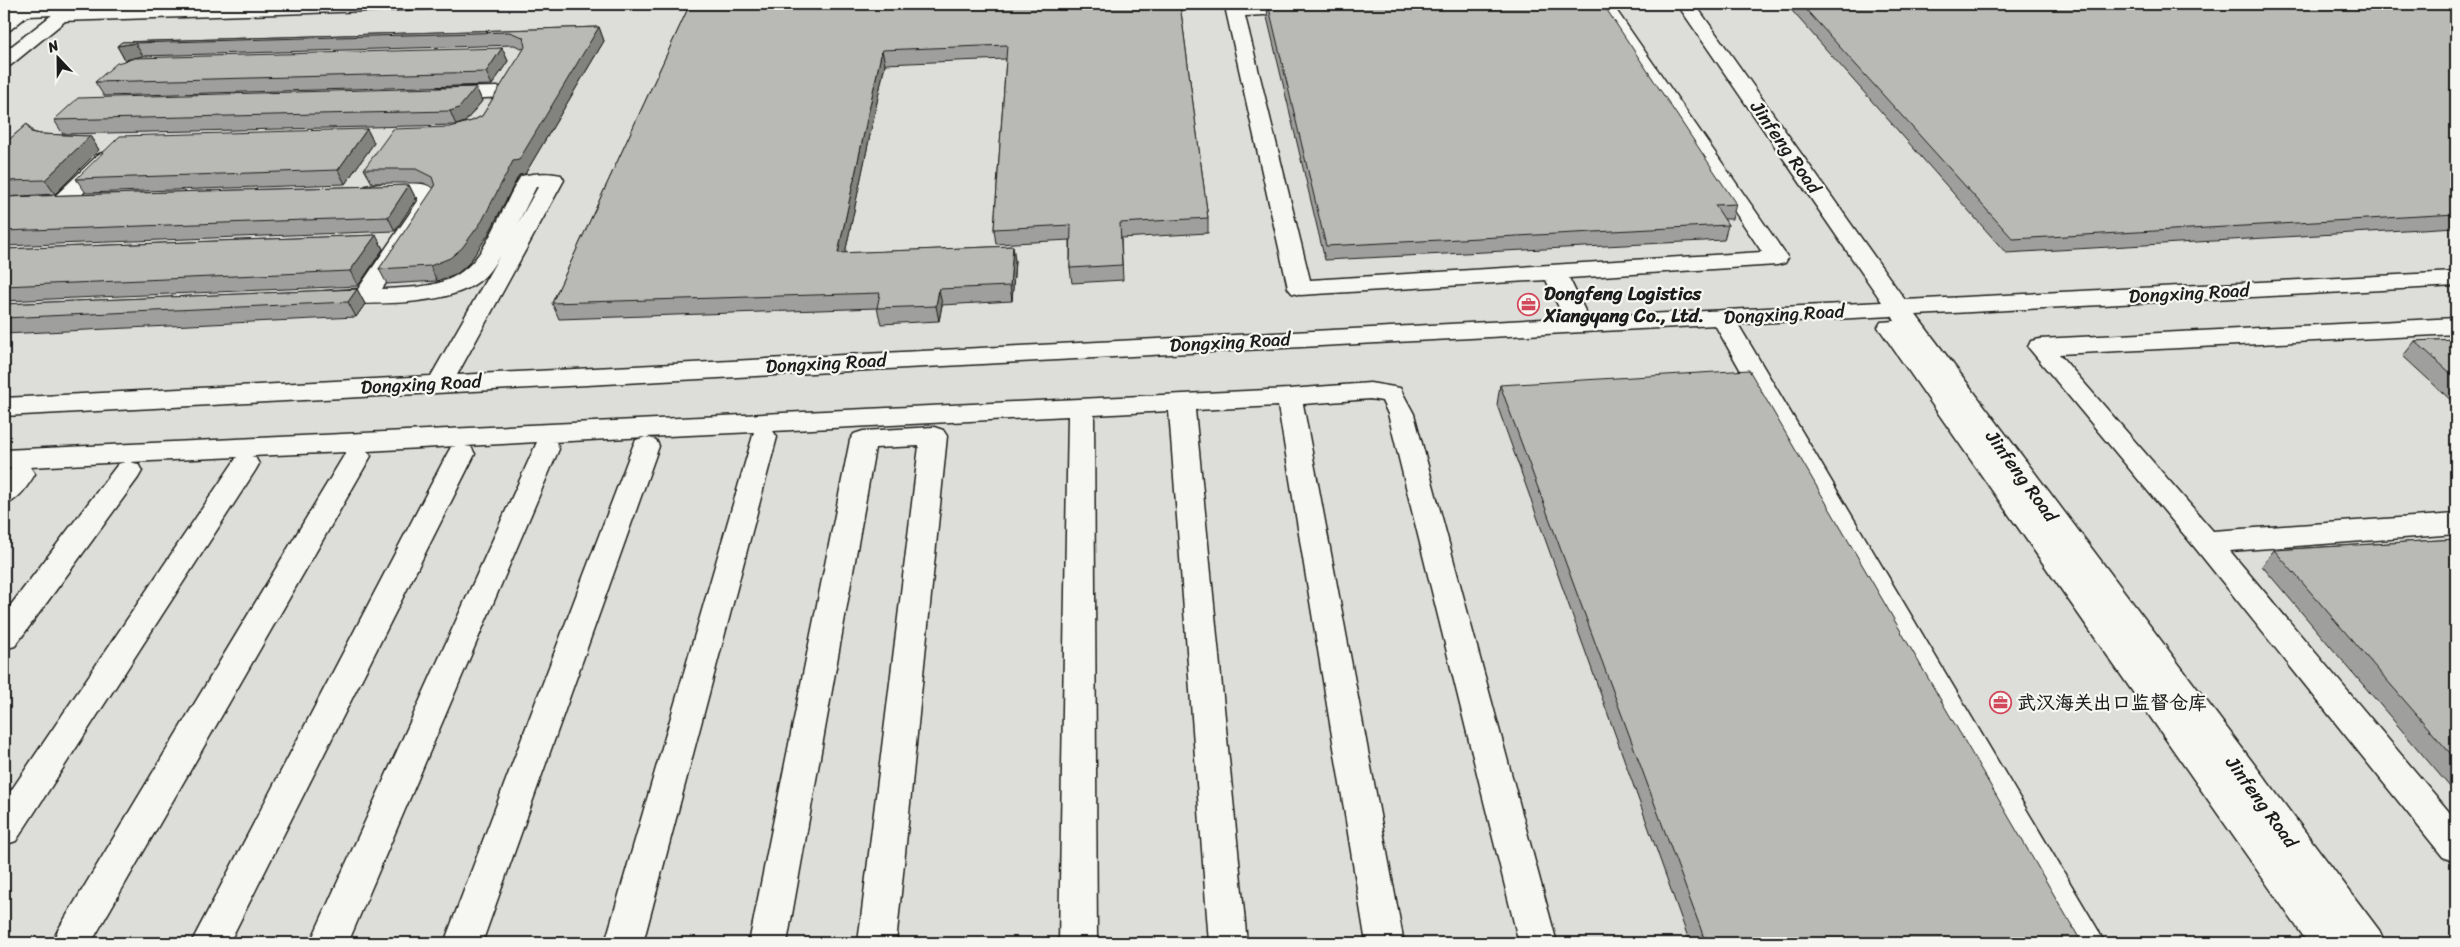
<svg xmlns="http://www.w3.org/2000/svg" width="2460" height="947" font-family="Sriracha,'LXGW WenKai TC',sans-serif">
  <style>
    .built { fill: #ddddda }
    .lines { fill: none; stroke-linecap: round; stroke-linejoin: round }
    .minor-casing { stroke: #1c1c1c; stroke-width: 3 }
    .major-casing { stroke: #1c1c1c; stroke-width: 3 }
    .minor { fill: #f6f6f2; fill-rule: evenodd }
    .major { fill: #f6f6f2; fill-rule: evenodd }
    .wall { fill: #9f9f9d; stroke: #1c1c1c }
    .shaded-wall { fill: #82827f; stroke: #1c1c1c }
    .building { fill: #b9b9b6; stroke: #1c1c1c }
    .labels { text-anchor: middle; dominant-baseline: central; stroke-width: 4.5; stroke-linejoin: round; paint-order: stroke }
    .street-label { font-size: 19px; fill: #1c1c1c; stroke: #f6f6f2 }
    .poi-label { font-size: 19px; font-weight: bold; fill: #1c1c1c; stroke: #f6f6f2; text-anchor: start }
  </style>
  <rect width="100%" height="100%" fill="#edede9"/>
  <filter id="ink" filterUnits="userSpaceOnUse"><feTurbulence type="fractalNoise" baseFrequency=".02" numOctaves="2"/><feDisplacementMap in="SourceGraphic" scale="10" xChannelSelector="R" yChannelSelector="G"/><feConvolveMatrix kernelMatrix="1 2 1 2 8 2 1 2 1" color-interpolation-filters="sRGB"/></filter>
  <g filter="url(#ink)">
    <path class="built" d="M77,4H2456V943H4V61Z"/>
    <g class="lines">
      <defs>
        <g id="minor">
          <path d="M71,4L77,5L79,10L274,4H437L434,8L428,9L61,21L55,20L53,15L4,17V7Z"/>
          <path d="M1276,4H1389L1386,8L1380,9L1245,16L1310,280L1762,252L1594,4H1612L1788,258L1785,263L1777,265L1569,278L1588,317L1882,302L1677,4H1695L1905,300L2456,272V286L1916,315L2379,930L2385,943H2308L1878,327L1881,322L1895,321L1892,316L1738,324L2098,930L2104,943H2065L1715,325L4,416V398L431,376L500,255C494,265 487,276 478,282C444,308 364,303 322,304L314,302L310,297L314,292L358,289L418,201V197H374L366,196L363,191L366,186C381,183 426,179 437,190C440,193 440,197 440,201L382,289C403,288 427,288 447,280C487,265 499,209 521,176C534,173 548,172 561,175L564,180L457,375L1564,318L1546,280L1300,295L1292,293L1288,288L1226,11L1229,7L1235,6ZM536,187H538L518,223Z"/>
          <path d="M499,87L506,89L509,93L506,97L441,100L434,98L431,94L434,90L441,88Z"/>
          <path d="M106,152L113,154L116,158L113,162L70,207L62,209L54,207L51,202L54,197L99,154Z"/>
          <path d="M2456,318V334L2059,354L2213,531L2456,514V534L2230,551L2456,820V862L2443,857L2196,549L2028,347L2031,341L2040,339Z"/>
          <path d="M1370,383L1400,388L1414,414L1557,943H1519L1388,414L1382,401L1370,399L1303,404L1404,943H1366L1278,406L1195,410L1247,943H1209L1169,411L1094,415L1097,943H1059L1068,416L773,431L777,437L643,943H605L754,432L646,437L656,440L659,446L482,943H444L633,446L636,440L646,437L552,442H556L559,449L348,943H310L537,442L465,446L471,447L475,454L229,943H191L447,454L451,447L456,446L367,451L371,456L91,943H52L58,930L346,452L251,456L255,457L259,464L255,471L16,841L4,845V801L237,457L130,462L138,464L142,471L138,478L15,646L4,649V614L118,464L125,462L30,467L35,474C27,487 18,501 4,505V476L11,468H4V450L1289,389Z"/>
          <path d="M934,427L943,430L947,436L896,943H858L919,446L875,448L787,943H749L850,440L854,434L863,431Z"/>
        </g>
        <g id="major">
          <path d="M22,4H42L10,30L4,31V18Z"/>
          <path d="M66,4H86L11,65L4,67V52Z"/>
        </g>
      </defs>
      <use href="#minor" class="minor-casing"/>
      <use href="#major" class="major-casing"/>
      <use href="#minor" class="minor"/>
      <use href="#major" class="major"/>
    </g>
    <g class="wall">
      <path d="M690,4H753V6L1180,4L1208,218V233L1121,238L1123,280L1072,283L1070,268V240L996,244L994,229L1006,59L885,64L845,253L1013,246L1015,261L1012,301L942,305L939,321L881,324L877,308L559,319L552,303Z"/>
      <path d="M1268,4L1736,204L1732,219H1724L1728,225L1724,240L1325,260L1267,17Z"/>
      <path d="M1786,4H2456V227L2006,253Z"/>
      <path d="M599,27L604,41L525,174L519,175L488,235L469,263L458,273L437,281L387,284L379,269L434,188L423,183H372L364,169L450,127L472,121L482,116L524,49L514,45L143,56L125,60L117,46L122,42Z"/>
      <path d="M502,48L508,61L492,85L104,96L95,82Z"/>
      <path d="M476,87L482,101L465,122L456,125L63,134L54,120Z"/>
      <path d="M27,124L33,132L40,134L90,136L99,150L55,194L4,197L409,185L416,199L395,231L4,246V144Z"/>
      <path d="M367,129L374,143L345,184L86,193L76,179Z"/>
      <path d="M376,235L383,249L358,286L4,301V249Z"/>
      <path d="M357,289L365,304L356,317L4,334V304Z"/>
      <path d="M2456,339V405L2403,356L2415,341Z"/>
      <path d="M1500,385L2082,943H1690L1497,405Z"/>
      <path d="M2456,539V794L2262,566L2274,550Z"/>
    </g>
    <g class="shaded-wall">
      <path d="M748,4H753L754,9L747,6Z"/>
      <path d="M599,27L604,41L525,174L519,175L488,235L469,263L458,273L437,281L430,266L513,161Z"/>
      <path d="M135,43L143,56L125,60L117,46Z"/>
      <path d="M502,48L508,61L492,85L486,72Z"/>
      <path d="M882,50L885,64L842,268L838,253Z"/>
      <path d="M476,87L482,101L465,122L456,125L450,111Z"/>
      <path d="M367,129L374,143L345,184L338,170Z"/>
      <path d="M90,136L99,150L55,194L45,180Z"/>
      <path d="M409,185L416,199L395,231L388,217Z"/>
      <path d="M376,235L383,249L358,286L350,271Z"/>
      <path d="M1013,246L1015,261L1012,301L1010,286Z"/>
      <path d="M357,289L365,304L356,317L348,302Z"/>
      <path d="M939,289L942,305L939,321L936,306Z"/>
    </g>
    <g class="building">
      <path d="M690,4H748L747,6L804,4H1180L1208,218L1120,223L1122,265L1070,268L1071,225L994,229L1007,45L882,50L838,253L1013,246L1010,286L939,289L936,306L877,308L880,293L552,303Z"/>
      <path d="M1268,4H1603L1736,204L1715,205L1728,225L1326,246Z"/>
      <path d="M1801,4H2456V214L2013,239Z"/>
      <path d="M599,27L519,160L513,161L482,221L462,248L450,258L430,266L379,269L435,186L432,177L416,169H364L393,129L450,127L472,121L482,116L525,47L523,37L509,32L135,43L117,46L122,42Z"/>
      <path d="M502,48L486,72L95,82L117,63L135,58Z"/>
      <path d="M476,87L459,108L450,111L54,120L78,98Z"/>
      <path d="M27,124L31,132L40,134L90,136L45,180L4,181V144Z"/>
      <path d="M367,129L338,170L76,179L120,136Z"/>
      <path d="M409,185L388,217L4,231V197Z"/>
      <path d="M376,235L350,271L4,286V249Z"/>
      <path d="M357,289L348,302L4,318V304Z"/>
      <path d="M2456,339V378L2415,341Z"/>
      <path d="M1749,370L2082,943H1706L1500,385Z"/>
      <path d="M2456,539V760L2274,550Z"/>
    </g>
  </g>
  <defs>
    <symbol id="office-ring" viewBox="-11 -11 22 22"><circle r="9.5" fill="#f6f6f2" stroke="#d1495b" stroke-width="1.5"/><path d="M-6-3h4V-5.5h4V-3h4V5H-6ZM-1-4.5V-3h2v-1.5ZM-6 0V1H6V0Z" fill="#d1495b"/></symbol>
  </defs>
  <g fill-rule="evenodd">
    <use href="#office-ring" x="1516" y="292" width="25" height="25"/>
    <use href="#office-ring" x="1988" y="690" width="25" height="25"/>
  </g>
  <g class="labels">
    <g class="street-label">
      <text transform="translate(1786 147) rotate(55)">Jinfeng Road</text>
      <text transform="translate(2189 293) rotate(-3)">Dongxing Road</text>
      <text transform="translate(1784 314) rotate(-3)">Dongxing Road</text>
      <text transform="translate(1230 342) rotate(-3)">Dongxing Road</text>
      <text transform="translate(826 363) rotate(-3)">Dongxing Road</text>
      <text transform="translate(421 384) rotate(-3)">Dongxing Road</text>
      <text transform="translate(2022 476) rotate(54)">Jinfeng Road</text>
      <text transform="translate(2262 802) rotate(54)">Jinfeng Road</text>
    </g>
    <g class="poi-label">
      <text x="1544" y="293">Dongfeng Logistics<tspan x="1544" dy="22">Xiangyang Co., Ltd.</tspan></text>
      <text x="2017" y="702">武汉海关出口监督仓库</text>
    </g>
  </g>
  <rect width="2460" height="947" fill="none" stroke="#f6f6f2" stroke-width="20"/>
  <rect x="10" y="10" width="2440" height="927" fill="none" stroke="#1c1c1c" stroke-width="2" filter="url(#ink)"/>
  <g transform="translate(58 58) rotate(338)" stroke="#f6f6f2" stroke-width="4" paint-order="stroke">
  <path d="M0-4L9 19L0 12L-9 19Z" fill="#1c1c1c"/>
  <text y="-8" font-size="14" font-weight="bold" text-anchor="middle" fill="#1c1c1c">N</text>
  </g>
</svg>
